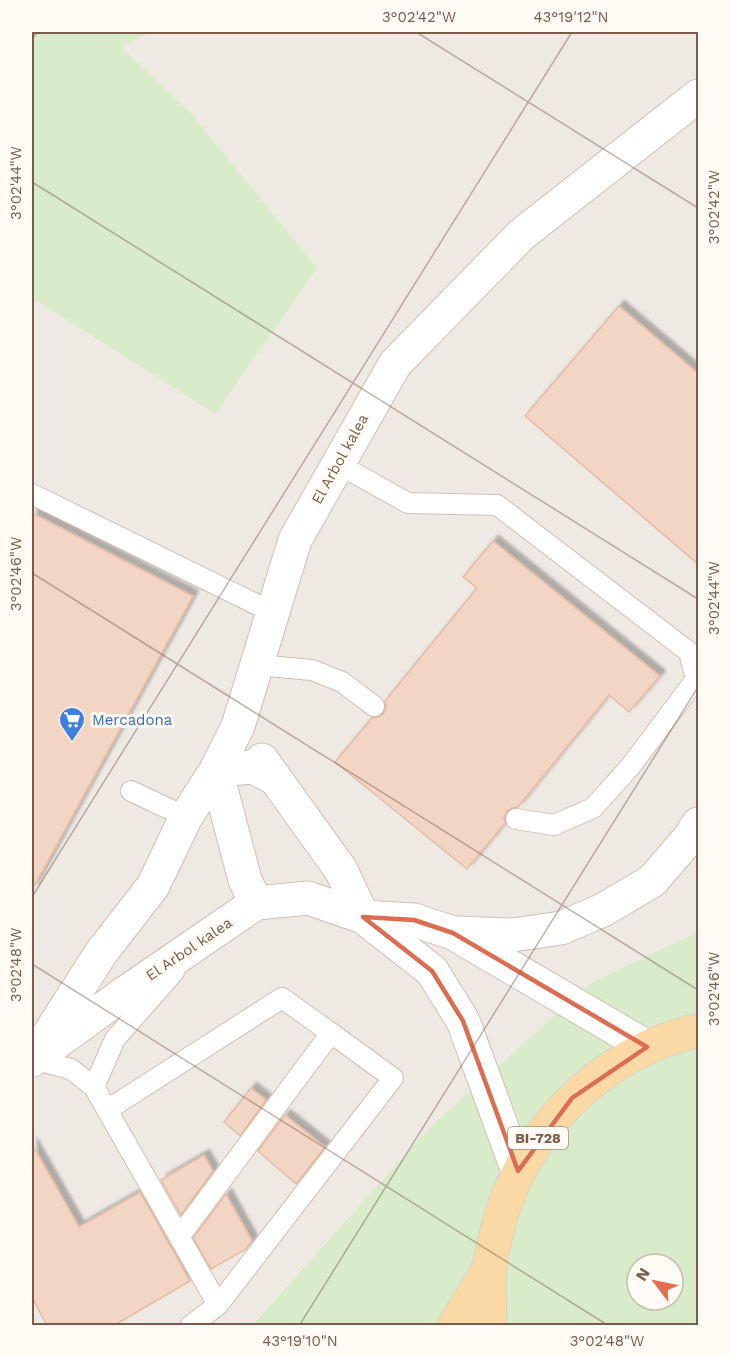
<svg xmlns="http://www.w3.org/2000/svg" width="730" height="1357" font-family="'Work Sans',sans-serif">
  <style>
    .industrial { fill: #efe9e4 }
    .green { fill: #d8ecc9; fill-rule: evenodd }
    .building { fill: #f3d5c3; stroke: #e6bba3; stroke-width: 1.5; filter: url(#shadow) }
    .lines { fill: none; stroke-linecap: round; stroke-linejoin: round }
    .service-casing { stroke: #d1beb0; stroke-width: 22 }
    .minor-casing { stroke: #d1beb0; stroke-width: 35 }
    .tertiary-casing { stroke: #d1beb0; stroke-width: 35 }
    .primary-casing { stroke: #dad1cd; stroke-width: 35 }
    .service { stroke: #fff; stroke-width: 20 }
    .minor { stroke: #fff; stroke-width: 33 }
    .tertiary { stroke: #fff; stroke-width: 33 }
    .primary { stroke: #fbd9a5; stroke-width: 33 }
    .marked { fill: none; stroke: #dc6d51; stroke-width: 4.5; stroke-linejoin: round }
    .ticks { fill: none; stroke: #7a5c4d; stroke-width: 1.5; stroke-opacity: 0.45 }
    .labels { text-anchor: middle; dominant-baseline: central; stroke-width: 6; stroke-linejoin: round; paint-order: stroke }
    .shield { fill: #fffaf3; stroke: #a28b7f; stroke-width: 1.5 }
    .shield-label { font-size: 14px; font-weight: bold; fill: #7a5c4d }
    .street-label { font-size: 15px; fill: #7a5c4d; stroke: #fffaf3 }
    .shop-label { font-size: 15px; fill: #366cbe; stroke: #fffaf3; text-anchor: start }
    .neatline { fill: none; stroke: #7a5c4d; stroke-width: 2 }
    .ticks-label { font-size: 15px; text-anchor: middle; fill: #7a5c4d }
  </style>
  <defs>
    <filter id="shadow"><feDropShadow dx="5.5" dy="-5.5" stdDeviation="1.5" flood-color="#0004"/></filter>
  </defs>
  <rect width="100%" height="100%" fill="#fdf6ec"/>
  <path class="industrial" d="M150,32H698V932L592,982L429,1128L251,1325H32V298L215,414L189,111L121,47Z"/>
  <g class="green">
    <path d="M32,32H150L121,47L189,111L317,268L215,414L32,298Z"/>
    <path d="M698,932V1325L251,1326L429,1128L592,982ZM637,1264H673V1300H637Z"/>
  </g>
  <g class="building">
    <path d="M619,306L699,374V565L525,416Z"/>
    <path d="M32,513L193,596L32,890Z"/>
    <path d="M493,541L660,676L629,712L609,695L518,807L512,808L507,811L504,817L505,823L467,869L335,762L372,718L378,717L383,714L386,708L385,701L477,588L463,577Z"/>
    <path d="M251,1088L266,1100L240,1136L224,1122Z"/>
    <path d="M285,1115L325,1147L296,1184L258,1151Z"/>
    <path d="M32,1144L79,1227L140,1192L190,1281L113,1326H47L32,1297Z"/>
    <path d="M204,1155L213,1171L181,1215L161,1180Z"/>
    <path d="M226,1194L252,1241L246,1249L211,1269L193,1238Z"/>
  </g>
  <g class="lines">
    <defs>
      <g id="service">
        <path d="M338,464L408,503L497,505L689,652L696,679L630,767L593,808L554,825L516,819"/>
        <path d="M32,494L272,612"/>
        <path d="M257,665L312,670L342,682L374,706"/>
        <path d="M131,791L186,817"/>
        <path d="M174,972L115,1039L94,1087L218,1305L190,1326"/>
        <path d="M33,1059L71,1069L94,1087"/>
        <path d="M107,1110L282,998L331,1033L179,1237"/>
        <path d="M218,1305L393,1078L331,1033"/>
      </g>
      <g id="minor">
        <path d="M262,760L341,870L363,917"/>
        <path d="M256,903L245,880L216,770L238,726L295,540L395,364L521,235L698,96"/>
        <path d="M33,1059L101,953L153,886L186,817L216,770L253,767L274,778"/>
      </g>
      <g id="tertiary">
        <path d="M363,917L432,971L463,1021L518,1171"/>
        <path d="M458,933L513,935L561,928L603,910L652,881L690,837L698,824"/>
        <path d="M32,1060L125,993L256,903L308,898L363,917L414,920L453,933L647,1047"/>
      </g>
      <g id="primary">
        <path d="M454,1326L490,1266"/>
        <path d="M490,1326C490,1306 488,1285 490,1266C490,1257 493,1248 495,1239C513,1155 569,1085 646,1048C662,1040 681,1035 698,1030"/>
      </g>
    </defs>
    <use href="#service" class="service-casing"/>
    <use href="#minor" class="minor-casing"/>
    <use href="#tertiary" class="tertiary-casing"/>
    <use href="#primary" class="primary-casing"/>
    <use href="#service" class="service"/>
    <use href="#minor" class="minor"/>
    <use href="#tertiary" class="tertiary"/>
    <use href="#primary" class="primary"/>
  </g>
  <path class="marked" d="M363,917L414,920L453,933L647,1047L572,1098L518,1171L463,1021L432,971Z"/>
  <path class="ticks" d="M416,32L698,208M32,40L37,32M32,182L698,599M32,573L698,990M32,897L572,32M32,964L609,1326M299,1326L698,687"/>
  <defs>
    <symbol id="supermarket-pin" viewBox="-11 -11 22 30"><path d="M0 17L-7.5 6A9.5 9.5 0 1 1 7.5 6Z" fill="#3f7fe0" stroke="#fffaf3"/><path d="M-6-5.5h2.5l.6 2H6L4.5 2H-2.5L-4.4-4H-6ZM-1.5 3.2a1.3 1.3 0 1 0 .1 0ZM3 3.2a1.3 1.3 0 1 0 .1 0Z" fill="#fff"/></symbol>
  </defs>
  <g fill-rule="evenodd">
    <use href="#supermarket-pin" x="57" y="705" width="30" height="40"/>
  </g>
  <g class="labels">
    <rect class="shield" x="508" y="1127" width="60" height="22" rx="4.5"/>
    <g class="shield-label">
      <text x="538" y="1138">BI-728</text>
    </g>
    <g class="street-label">
      <text transform="translate(340 459) rotate(-61)">El Arbol kalea</text>
      <text transform="translate(189 949) rotate(-34)">El Arbol kalea</text>
    </g>
    <g class="shop-label">
      <text x="92" y="720">Mercadona</text>
    </g>
  </g>
  <rect width="730" height="1357" fill="none" stroke="#fffaf3" stroke-width="66"/>
  <g transform="translate(655 1282) rotate(302)"><circle r="28" fill="#fffaf3" stroke="#cabbb1" stroke-width="1.5"/>
  <path d="M0-4.5L10 22L0 15L-10 22Z" fill="#e76f51"/>
  <text y="-9" font-size="16" font-weight="bold" text-anchor="middle" fill="#7a5c4d">N</text>
  </g>
  <rect x="33" y="33" width="664" height="1291" class="neatline"/>
  <g class="ticks-label">
    <text x="419" y="22">3°02'42"W</text>
    <text x="571" y="22">43°19'12"N</text>
    <text transform="translate(16 183) rotate(-90)" y="5">3°02'44"W</text>
    <text transform="translate(714 207) rotate(-90)" y="5">3°02'42"W</text>
    <text transform="translate(16 574) rotate(-90)" y="5">3°02'46"W</text>
    <text transform="translate(714 598) rotate(-90)" y="5">3°02'44"W</text>
    <text transform="translate(16 965) rotate(-90)" y="5">3°02'48"W</text>
    <text transform="translate(714 989) rotate(-90)" y="5">3°02'46"W</text>
    <text x="300" y="1346">43°19'10"N</text>
    <text x="607" y="1346">3°02'48"W</text>
  </g>
</svg>
